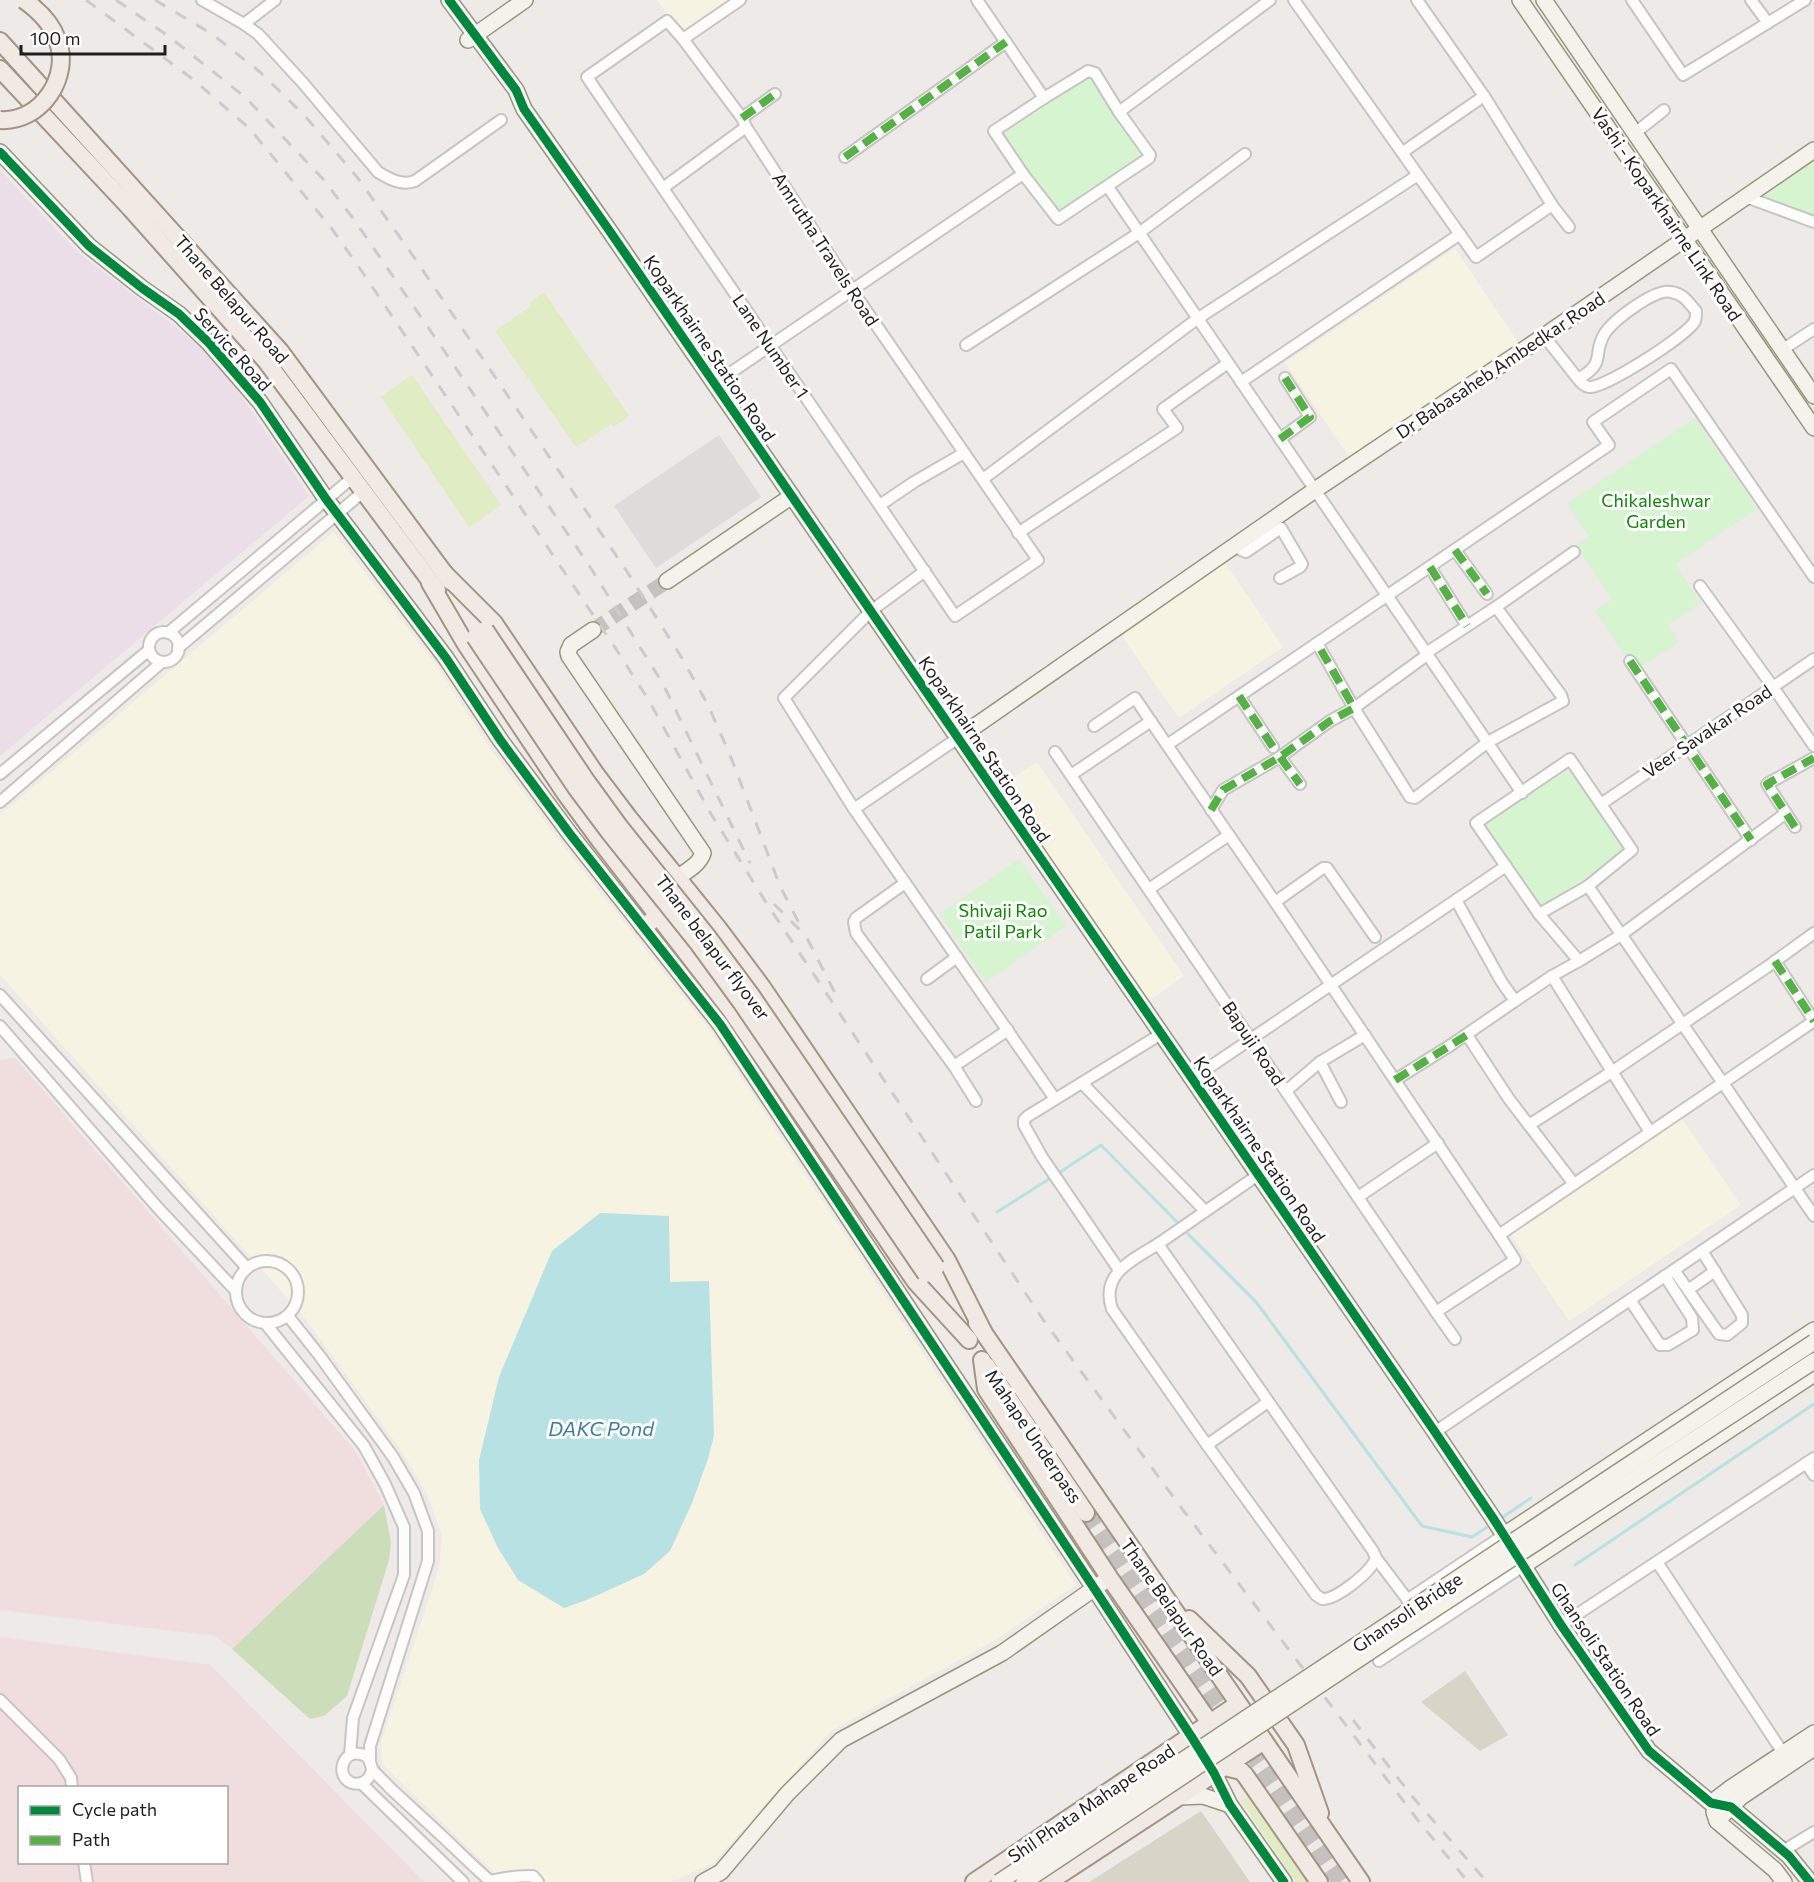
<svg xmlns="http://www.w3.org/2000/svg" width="1814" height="1882" font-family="Commissioner,sans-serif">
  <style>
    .commercial { fill: #f0ddde; fill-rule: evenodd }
    .industrial { fill: #ebdee8 }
    .education { fill: #f7f3e2 }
    .construction { fill: #d8d4c8 }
    .grass { fill: #e0ecc3 }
    .forest { fill: #ccddba }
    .park { fill: #d6f4d0 }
    .parking { fill: #dddcdb }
    .water { fill: #b8e1e3 }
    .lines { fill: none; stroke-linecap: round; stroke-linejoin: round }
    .stream { stroke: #b8e1e3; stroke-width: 3 }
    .secondary-tunnel { stroke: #c4c1bf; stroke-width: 15; stroke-dasharray: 15 8; stroke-linecap: butt }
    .primary-tunnel { stroke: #c4c1bf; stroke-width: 16; stroke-dasharray: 16 8; stroke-linecap: butt }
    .street-casing { stroke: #c6c5c3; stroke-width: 14 }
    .secondary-casing { stroke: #98967e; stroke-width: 18 }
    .primary-casing { stroke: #a39483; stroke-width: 20 }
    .street { stroke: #fcfcfb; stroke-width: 10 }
    .secondary { stroke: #f4f2ea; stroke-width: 15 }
    .primary { stroke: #f1eae4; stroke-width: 16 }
    .rail { stroke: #cbcbca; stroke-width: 3; stroke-dasharray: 12 12; stroke-linecap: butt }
    .secondary-bridge-casing { stroke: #98967e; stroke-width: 18; stroke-linecap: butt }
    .primary-bridge-casing { stroke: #a39483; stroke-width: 20; stroke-linecap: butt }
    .secondary-bridge { stroke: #f4f2ea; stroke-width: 15 }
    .primary-bridge { stroke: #f1eae4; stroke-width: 16 }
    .quiet { stroke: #55b145; stroke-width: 8; stroke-dasharray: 15 8; stroke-linecap: butt }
    .cycleway-casing { stroke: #fff; stroke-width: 13 }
    .cycleway { stroke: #00873e; stroke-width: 9 }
    .labels { text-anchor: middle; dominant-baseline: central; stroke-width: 6; stroke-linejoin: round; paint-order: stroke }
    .street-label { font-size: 18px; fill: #1f1f1f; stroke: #fff }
    .park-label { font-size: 18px; fill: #0d8603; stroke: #fff }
    .water-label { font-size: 20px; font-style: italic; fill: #3c7c9d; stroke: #fff }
  </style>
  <rect width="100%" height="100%" fill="#edeae7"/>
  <g class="commercial">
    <path d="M15,1058L356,1452L384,1505L232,1649L216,1636L0,1610V1060Z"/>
    <path d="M0,1637L210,1665L424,1882H0ZM20,1788H226V1862H20Z"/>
  </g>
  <path class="industrial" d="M0,170L76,251L215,357L309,496L0,756Z"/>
  <g class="education">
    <path d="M657,0H732L681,35Z"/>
    <path d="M1455,248L1518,342L1349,457L1285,363Z"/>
    <path d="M334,532L436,665L487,744L561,843L711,1032L1076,1585L995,1640L832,1730L713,1863L671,1882H504L382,1764L381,1742L439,1568L442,1535L426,1492L402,1452L305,1318L0,975V815Z"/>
    <path d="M1225,563L1283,647L1179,718L1121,635Z"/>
    <path d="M1037,762L1184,976L1147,1002L999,788Z"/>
    <path d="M1679,1114L1741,1205L1569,1321L1508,1230Z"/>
  </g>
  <g class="construction">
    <path d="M1465,1671L1508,1735L1480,1751L1421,1702Z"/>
    <path d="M1201,1811L1250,1882H1089Z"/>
  </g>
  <g class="grass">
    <path d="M544,292L629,416L614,427L611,424L576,447L495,331L531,306L529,303Z"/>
    <path d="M412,375L501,505L469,527L381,397Z"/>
    <path d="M1250,1795L1310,1882H1296L1241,1801Z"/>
  </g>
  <path class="forest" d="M384,1505L391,1542L389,1560L347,1696L324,1716L310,1719L232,1649Z"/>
  <g class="park">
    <path d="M1096,69L1151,150L1056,215L1001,133Z"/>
    <path d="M1814,160V215L1761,196Z"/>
    <path d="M1695,418L1757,509L1675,564L1701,603L1668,625L1679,642L1635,671L1595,611L1612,599L1576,545L1589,536L1567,504Z"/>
    <path d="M1569,766L1626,850L1540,909L1483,824Z"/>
    <path d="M1019,859L1066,926L986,982L939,914Z"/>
  </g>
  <path class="parking" d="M719,435L761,497L656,568L614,506Z"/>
  <path class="water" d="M600,1213L669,1216L670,1282L709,1281L714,1436L708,1459L692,1503L670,1551L644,1574L589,1599L564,1608L518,1580L498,1548L480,1509L479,1460L499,1377L552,1251Z"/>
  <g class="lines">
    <g class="stream">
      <path d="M1057,1174L1101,1145L1180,1225"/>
      <path d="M997,1212L1052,1177"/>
      <path d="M1184,1230L1256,1302L1422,1526L1472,1537L1492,1524"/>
      <path d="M1500,1519L1531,1498"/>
      <path d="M1575,1565L1814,1404"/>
    </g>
    <path class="secondary-tunnel" d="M593,630L667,581"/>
    <path class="primary-tunnel" d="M1086,1513L1340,1882"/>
    <defs>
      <g id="street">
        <path d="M202,0L244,24L258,34L303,83L378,172C389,179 402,186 415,181L501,120"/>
        <path d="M977,0L1044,98"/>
        <path d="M1294,0L1476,257L1552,205"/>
        <path d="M1417,0L1484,96L1552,205L1569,227"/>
        <path d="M1632,0L1683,75L1805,0"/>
        <path d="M1751,0L1768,23"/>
        <path d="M667,21L683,39L742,118L746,127L852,290L1038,560L955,616L587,77Z"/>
        <path d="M244,24L275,0"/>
        <path d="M683,39L740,0"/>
        <path d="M1088,71L1095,73L1119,112L1150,155L1149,158L1058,219L1023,174L994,131L1044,98Z"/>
        <path d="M1119,112L1270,0"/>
        <path d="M742,118L775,94"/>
        <path d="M1635,133L1664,110"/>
        <path d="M1403,152L1484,96"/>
        <path d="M845,157L1006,42"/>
        <path d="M1108,187L1522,793"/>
        <path d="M663,188L746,127"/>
        <path d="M1746,197L1814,222"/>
        <path d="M1544,336L1578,379C1581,383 1584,386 1589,387C1604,389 1688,335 1695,321C1696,318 1696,315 1696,311C1688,302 1684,294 1671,292C1655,288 1614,320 1605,333C1591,355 1608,362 1578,379"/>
        <path d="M966,345L1139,233L1245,154"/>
        <path d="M1782,350L1814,329"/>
        <path d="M1241,382L1460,234"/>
        <path d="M714,384L1023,174"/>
        <path d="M1280,439L1310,417L1285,378"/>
        <path d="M983,479L1197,319L1418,175"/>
        <path d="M880,505L914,482L964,453"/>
        <path d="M1018,533L1177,428L1163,409L1228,363"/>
        <path d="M1237,544L1241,550L1246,552L1281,528L1302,564L1300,567L1280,578"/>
        <path d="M1455,550L1487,594"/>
        <path d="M1430,567L1467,626"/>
        <path d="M1814,577L1671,369L1593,422L1609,445L1167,745L1275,902L1499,1235L1814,1021"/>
        <path d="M1700,586L1773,687L1814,746"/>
        <circle cx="164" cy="647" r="15"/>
        <path d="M168,633L352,478"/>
        <path d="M1317,643L1354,708L1410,797L1415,798L1488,742L1563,701L1561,695L1496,607"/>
        <path d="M178,648L363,492"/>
        <path d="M1426,653L1496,607L1574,552"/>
        <path d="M1630,661L1751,840"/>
        <path d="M1239,696L1273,747"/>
        <path d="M1094,726L1135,698L1167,745"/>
        <path d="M958,738L854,809L1055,1099"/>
        <path d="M1055,752L1436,1312"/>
        <path d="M1280,757L1300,784"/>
        <path d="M1570,759L1632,850L1588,886L1539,914L1476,823Z"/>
        <path d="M0,774L149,650"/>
        <path d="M1071,775L1151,721"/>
        <path d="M0,802L162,662"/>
        <path d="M1601,804L1814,659"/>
        <path d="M854,809L784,698L871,611L925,571"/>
        <path d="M1211,810L1223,790L1280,757L1330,721L1354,708L1427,655"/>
        <path d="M1795,827L1767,784L1814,758"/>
        <path d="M905,883L856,918L854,922L856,933L954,1066L1008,1030"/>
        <path d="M1588,886L1814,1216"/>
        <path d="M1149,889L1229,835"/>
        <path d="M1275,902L1323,868H1327L1375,937"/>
        <path d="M1539,914L1579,961L1621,935L1786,813"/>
        <path d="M1775,961L1814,1021"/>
        <path d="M1552,976L1650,1132"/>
        <path d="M927,979L957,957"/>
        <path d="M0,995L247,1268"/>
        <path d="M1515,1001L1552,976L1579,961"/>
        <path d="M0,1026L158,1208L236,1291"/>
        <path d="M1467,1035L1509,1099L1574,1184"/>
        <path d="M1320,1062L1341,1102"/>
        <path d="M954,1066L976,1101"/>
        <path d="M1192,1079L1506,866"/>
        <path d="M1395,1080L1451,1045L1515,1001L1501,981L1456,900"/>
        <path d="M1082,1083L1205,1211"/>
        <path d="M1286,1091L1320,1062L1365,1035"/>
        <path d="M1529,1125L1613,1071L1767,967L1814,933"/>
        <path d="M1358,1197L1438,1143"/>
        <path d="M1158,1244L1373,1551L1376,1558C1371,1572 1336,1600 1322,1599L1316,1595L1207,1445L1112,1309C1100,1273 1133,1260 1158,1244Z"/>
        <path d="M1158,1244L1258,1175"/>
        <circle cx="267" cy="1292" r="31"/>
        <path d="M1119,1270L1042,1157L1024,1125V1120L1028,1116L1161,1034"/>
        <path d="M1674,1270L1719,1334L1727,1335L1742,1323V1315L1702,1251"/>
        <path d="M1688,1290L1715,1271"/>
        <path d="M1630,1300L1660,1345H1668L1693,1330L1692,1318L1665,1276"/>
        <path d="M288,1316L319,1355L393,1457L414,1493L428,1531V1561L370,1746V1761"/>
        <path d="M265,1323L364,1446L385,1484L404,1527V1575L353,1718L350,1755"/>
        <path d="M1455,1339L1436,1312L1515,1260L1499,1235"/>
        <path d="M1435,1432L1814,1175"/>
        <path d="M1207,1445L1268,1402"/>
        <path d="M1806,1463L1814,1475"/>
        <path d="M1376,1558L1410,1603"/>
        <path d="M1657,1562L1787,1759"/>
        <path d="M1407,1600L1504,1535"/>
        <path d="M1561,1625L1814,1458"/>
        <path d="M1379,1661L1523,1566"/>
        <path d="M0,1700L59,1759L71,1778L72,1788"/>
        <path d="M372,1770C370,1779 363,1786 352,1783C335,1777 342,1750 360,1754C371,1756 369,1763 373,1770C377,1776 385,1782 389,1787C407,1804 425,1820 443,1837C459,1852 474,1867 490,1881C505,1877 518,1876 533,1876L538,1882"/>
        <path d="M361,1783L463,1882"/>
        <path d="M1783,1851L1814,1832"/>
        <path d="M84,1862L87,1882"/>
      </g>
      <g id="secondary">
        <path d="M449,0L516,90L524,109L611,233L1435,1432L1493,1518L1561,1625L1649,1751L1711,1803L1731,1807L1789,1856L1810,1882"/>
        <path d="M1520,0L1814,428"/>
        <path d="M1544,0L1814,396"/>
        <path d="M468,40L525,0"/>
        <path d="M0,152L89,246L142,288L179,314L209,343L260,402L326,499L446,658L501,741L570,834L720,1024L1094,1588L1191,1736L1214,1773L1230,1805L1284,1882"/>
        <path d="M667,581L792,496"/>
        <path d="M593,630L571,645L568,652L569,656L703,853C699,867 679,875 668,884"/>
        <path d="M958,738L1315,490L1544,336L1814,150"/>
        <path d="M1504,1535L1814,1330"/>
        <path d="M1523,1566L1814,1374"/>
        <path d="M1179,1797L1203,1796L1230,1805"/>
        <path d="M1711,1803L1732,1787L1814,1733"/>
        <path d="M1714,1812L1717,1821L1775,1870L1784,1882"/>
        <path d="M1717,1821L1741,1797L1814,1748"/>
        <path d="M703,1882L721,1872L787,1794L841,1740L1002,1653L1102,1583"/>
      </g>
      <g id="primary">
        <path d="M0,41L280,351L450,581"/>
        <path d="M0,69L131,209L266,361L437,590"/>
        <path d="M444,573L494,623L595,773L629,818L718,928L762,987L947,1260L983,1331"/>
        <path d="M430,583L465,643L565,793L601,842L730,1009L915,1281L969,1340"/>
        <path d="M644,927L666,909"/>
        <path d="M977,1323L1361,1882"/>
        <path d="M982,1360L986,1389L1109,1577L1210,1723"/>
        <path d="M986,1365L1086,1513"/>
        <path d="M1189,1619L1248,1676L1296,1745L1320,1813"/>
        <path d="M1225,1767L1241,1771L1245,1775L1319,1882"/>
        <path d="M974,1882L1238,1704"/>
        <path d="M1049,1882L1264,1741"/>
      </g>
    </defs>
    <use href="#street" class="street-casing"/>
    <use href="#secondary" class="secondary-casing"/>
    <use href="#primary" class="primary-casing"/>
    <use href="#street" class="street"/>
    <use href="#secondary" class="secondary"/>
    <use href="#primary" class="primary"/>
    <g class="rail">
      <path d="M86,0L194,80L250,129L332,229L363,273L616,649L648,699L711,814L767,904L1044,1321L1180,1506L1417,1819L1468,1882"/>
      <path d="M116,0L171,38L246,98L323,179L355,221L447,355L592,570L663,684L750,863"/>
      <path d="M155,0L212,34L260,72L305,116L357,177L409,250L626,570L682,658L708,705L730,755L780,886L801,927"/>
      <path d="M774,904L806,936L836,995"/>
      <path d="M1353,1720L1411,1795L1487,1882"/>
    </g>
    <defs>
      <g id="secondary-bridge">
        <path d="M999,1882L1814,1342"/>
        <path d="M1024,1882L1395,1635L1814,1361"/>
      </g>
      <g id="primary-bridge">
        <path d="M0,120C41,123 72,76 57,39C51,22 38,10 24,0"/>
        <path d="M485,630L587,782L619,826L707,936L751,995L936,1267"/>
        <path d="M475,637L577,789L610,833L698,943L741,1002L926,1274"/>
      </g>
    </defs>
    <use href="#secondary-bridge" class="secondary-bridge-casing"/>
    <use href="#primary-bridge" class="primary-bridge-casing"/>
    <use href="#secondary-bridge" class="secondary-bridge"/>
    <use href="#primary-bridge" class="primary-bridge"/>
    <g class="quiet">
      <path d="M742,118L775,94"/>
      <path d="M845,157L1006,42"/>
      <path d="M1280,439L1310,417L1285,378"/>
      <path d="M1455,550L1487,594"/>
      <path d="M1430,567L1467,626"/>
      <path d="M1630,661L1751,840"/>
      <path d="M1239,696L1273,747"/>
      <path d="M1280,757L1300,784"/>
      <path d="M1211,810L1223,790L1280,757L1330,721L1354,708L1317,643"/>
      <path d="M1795,827L1767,784L1814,758"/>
      <path d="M1775,961L1814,1021"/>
      <path d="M1395,1080L1467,1035"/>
    </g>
    <defs>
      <g id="cycleway">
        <path d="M449,0L516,90L524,109L611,233L1435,1432L1493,1518L1561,1625L1649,1751L1711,1803L1731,1807L1789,1856L1810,1882"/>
        <path d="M0,152L89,246L142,288L179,314L209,343L260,402L326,499L446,658L501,741L570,834L720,1024L1094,1588L1191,1736L1214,1773L1230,1805L1284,1882"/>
      </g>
    </defs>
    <use href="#cycleway" class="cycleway-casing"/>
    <use href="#cycleway" class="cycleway"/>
  </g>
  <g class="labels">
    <g class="street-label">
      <text transform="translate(1667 214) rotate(56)">Vashi - Koparkhairne Link Road</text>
      <text transform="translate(826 249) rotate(57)">Amrutha Travels Road</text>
      <text transform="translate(232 299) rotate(49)">Thane Belapur Road</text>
      <text transform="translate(771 346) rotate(56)">Lane Number 1</text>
      <text transform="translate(710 348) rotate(56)">Koparkhairne Station Road</text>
      <text transform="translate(233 349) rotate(48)">Service Road</text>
      <text transform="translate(1500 365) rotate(-34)">Dr Babasaheb Ambedkar Road</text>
      <text transform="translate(1707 731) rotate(-34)">Veer Savakar Road</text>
      <text transform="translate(985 749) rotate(56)">Koparkhairne Station Road</text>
      <text transform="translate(713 947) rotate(53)">Thane belapur flyover</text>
      <text transform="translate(1254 1043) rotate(56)">Bapuji Road</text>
      <text transform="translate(1260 1149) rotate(56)">Koparkhairne Station Road</text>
      <text transform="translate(1034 1436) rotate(56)">Mahape Underpass</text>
      <text transform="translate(1172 1607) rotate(55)">Thane Belapur Road</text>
      <text transform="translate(1407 1612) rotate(-34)">Ghansoli Bridge</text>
      <text transform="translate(1606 1659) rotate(56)">Ghansoli Station Road</text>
      <text transform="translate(1091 1803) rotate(-34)">Shil Phata Mahape Road</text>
    </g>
    <g class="park-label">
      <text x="1656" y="500">Chikaleshwar<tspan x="1656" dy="21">Garden</tspan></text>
      <text x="1003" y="910">Shivaji Rao<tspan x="1003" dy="21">Patil Park</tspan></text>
    </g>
    <g class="water-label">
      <text x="601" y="1428">DAKC Pond</text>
    </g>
  </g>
  <rect x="18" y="1786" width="210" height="78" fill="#ffffff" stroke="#a5a5a5" stroke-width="1.5"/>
  <rect x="30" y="1806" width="30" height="9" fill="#00873e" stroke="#a5a5a5" stroke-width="1.5"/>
  <text x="72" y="1816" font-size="18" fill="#1f1f1f">Cycle path</text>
  <rect x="30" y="1836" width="30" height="9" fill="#55b145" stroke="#a5a5a5" stroke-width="1.5"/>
  <text x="72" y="1846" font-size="18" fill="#1f1f1f">Path</text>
  <path d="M21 45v9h144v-9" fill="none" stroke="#1f1f1f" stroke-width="3"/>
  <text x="30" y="45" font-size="18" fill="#1f1f1f" stroke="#ffffff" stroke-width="4.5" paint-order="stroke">100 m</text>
</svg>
